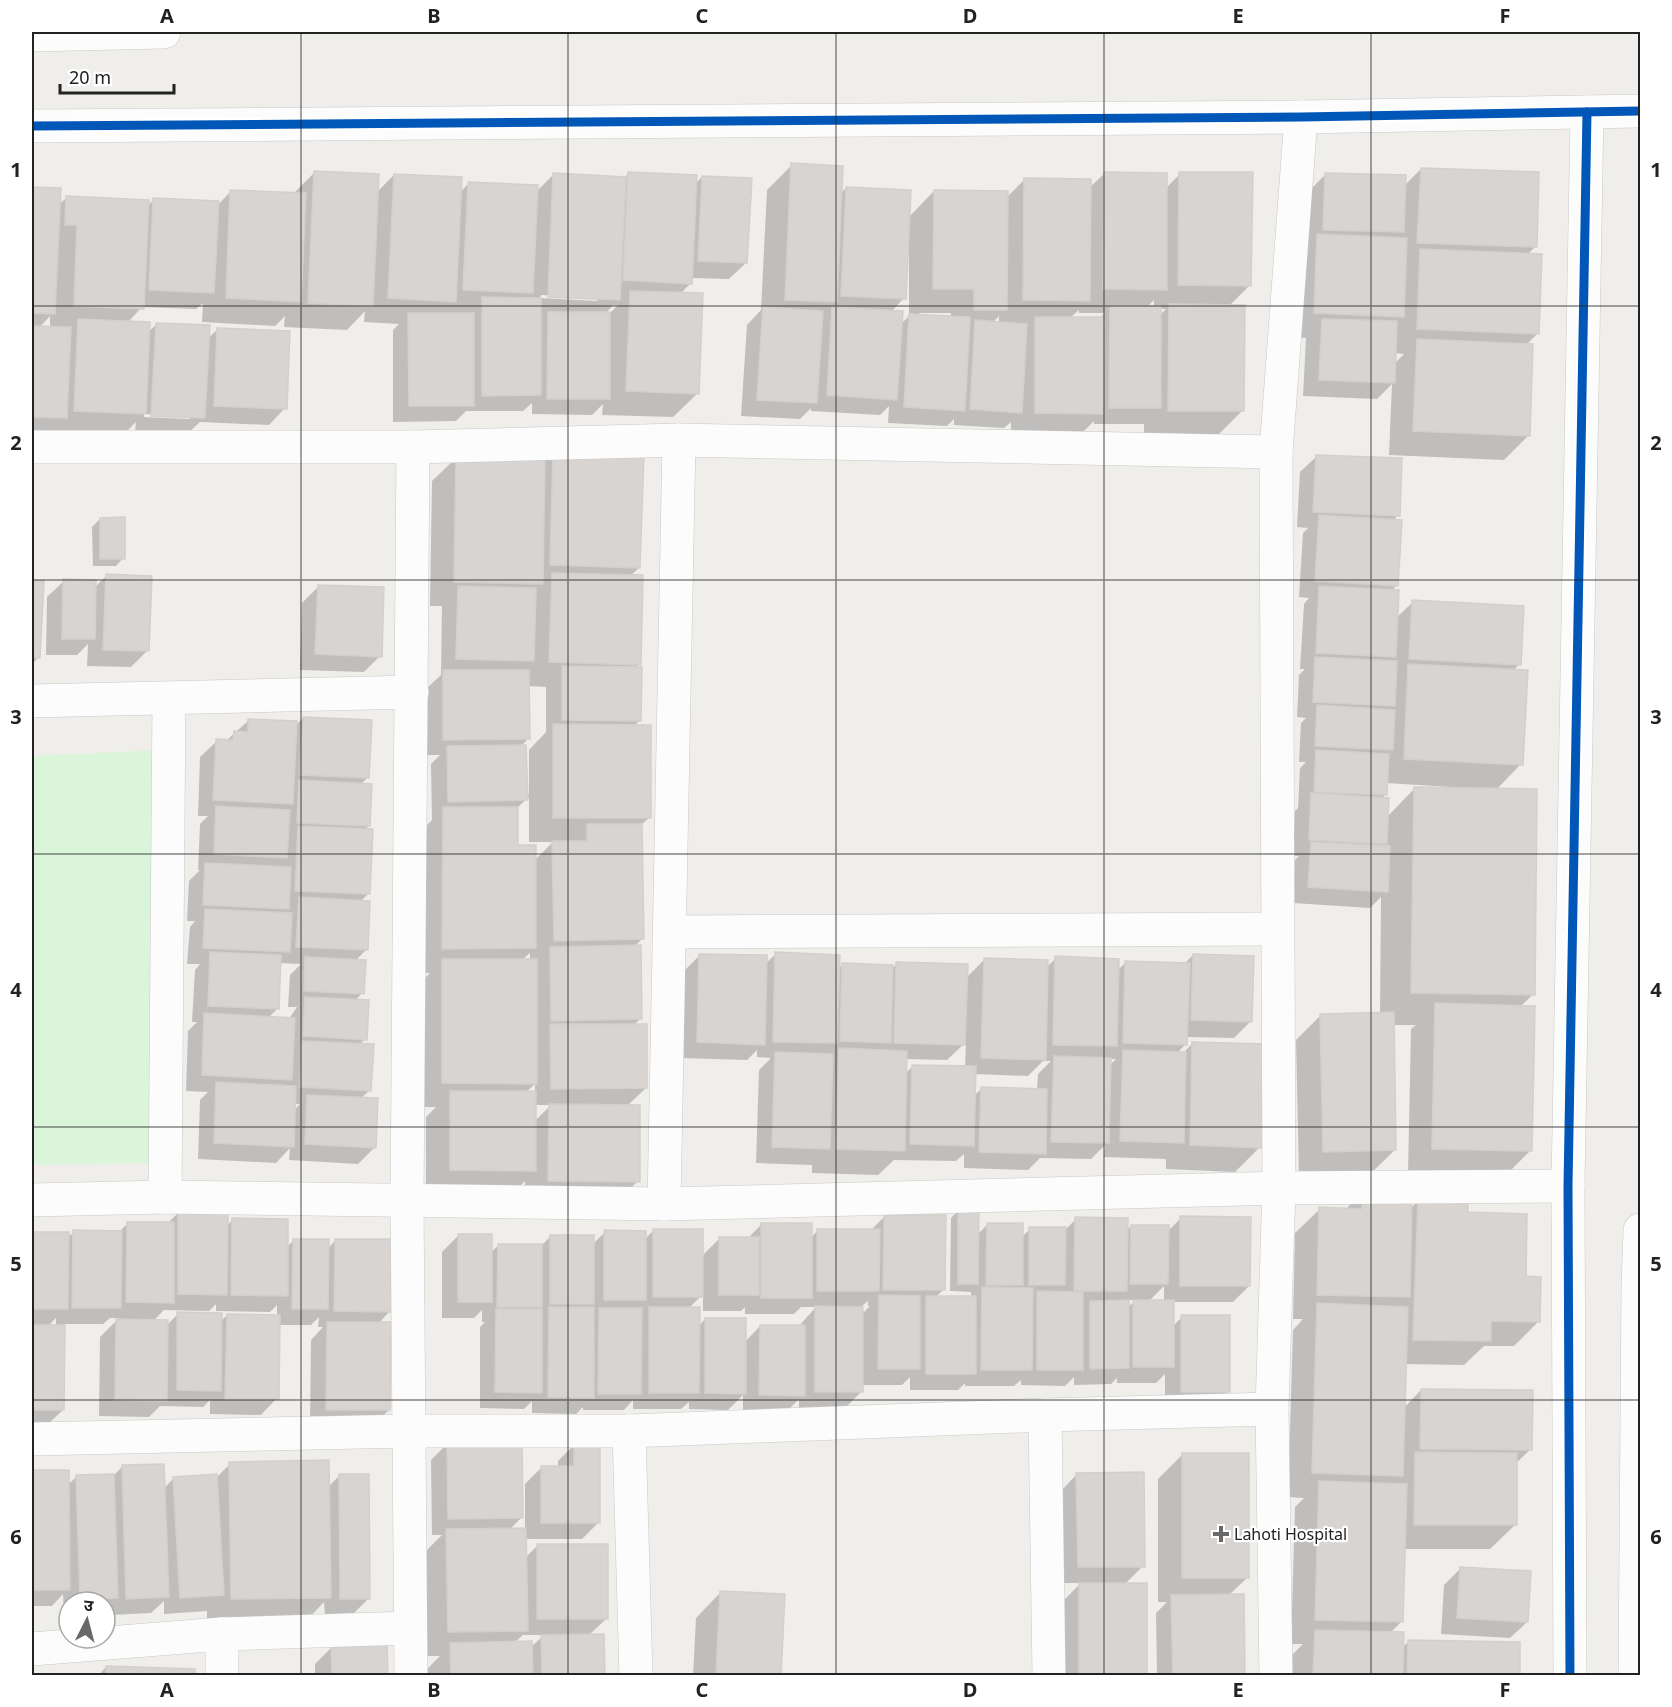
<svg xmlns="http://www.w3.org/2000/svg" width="1672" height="1707" font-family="'Noto Sans','Noto Sans Devanagari',sans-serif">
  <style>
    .park { fill: #daf5da }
    .shadow { fill: #0003; fill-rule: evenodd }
    .building { fill: #d7d4d2; stroke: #d3d0cc; stroke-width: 1.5 }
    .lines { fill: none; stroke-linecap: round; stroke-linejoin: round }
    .minor-casing { stroke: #c9c8c7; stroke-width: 34 }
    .minor { stroke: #fdfcfc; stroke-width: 33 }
    .cycleway-casing { stroke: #fff; stroke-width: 13 }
    .cycleway { stroke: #0057b8; stroke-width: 9 }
    .grid { fill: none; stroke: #222; stroke-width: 1.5; stroke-opacity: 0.55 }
    .poi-dot { fill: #6a6968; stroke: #fff; stroke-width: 2 }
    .labels { text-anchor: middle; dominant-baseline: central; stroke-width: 4.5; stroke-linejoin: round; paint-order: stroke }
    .poi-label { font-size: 16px; fill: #222; stroke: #fff; text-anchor: start }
    .neatline { fill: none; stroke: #222; stroke-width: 2 }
    .grid-label { font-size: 20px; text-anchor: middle; font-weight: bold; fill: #222 }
  </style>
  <rect width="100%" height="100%" fill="#f0eeeb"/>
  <path class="park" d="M161,750L149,1163L32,1165V756Z"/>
  <g class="shadow">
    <path d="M792,165L840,194L846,188L908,218L934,191L1006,198L1024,180L1089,188L1104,174L1166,188L1180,174L1250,285L1228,307L1242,411L1218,435H1144V424H1094V421L1077,438L1011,437V422L1004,428L954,425V419L947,426L888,423L889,406L880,415L811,411V408L800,419L741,416L747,325L761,310L767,190ZM907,244H909V313H912L900,325L891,312L904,298ZM1154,300V308H1146ZM1160,309H1166L1160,315ZM1079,310V313H1105L1100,318H1070ZM919,313H951L950,318L919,316ZM999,316V324L992,323Z"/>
    <path d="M1421,169L1535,247L1527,255L1538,333L1526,345L1529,435L1504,460L1389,455L1392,384L1377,399L1303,396L1306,338L1290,337L1309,191L1326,174L1404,186ZM1395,353L1404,354L1394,364Z"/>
    <path d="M315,172L376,193L394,175L459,193L469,183L536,192L554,174L624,178L629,173L695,184L702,177L746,263L729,279L691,278V283L680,294L698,393L673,417L602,415L603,404L592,415L532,414V403L523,411H466L456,421L393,422V330L399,324L364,322L365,311L347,330L284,327L285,316L275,326L202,322L203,303L196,309L142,307L128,322L148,332L156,325L207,339L218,329L285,408L269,425L200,422L187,434L135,432L136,422L120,438L32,433V188L59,189L58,206L66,198L147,207L154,199L217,206L231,191L293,194ZM541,295L597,298V301L540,298ZM613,305H618L609,314H605ZM50,316V328H39ZM144,414L190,416V419L144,417Z"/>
    <path d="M554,452L639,568L630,576L639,664L635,669L640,720L634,726L649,818L640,826L642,939L634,947L640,1019L634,1025L646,1088L626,1107L638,1181L613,1206L524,1205L525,1181L510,1195L426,1194V1117L436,1107H418V985L430,973H418L419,833L432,820L431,764L440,755H427L428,687L441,675L442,606H430L432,481L457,457L544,462ZM528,686L546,687V732L529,750V794H526L521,746L528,739ZM529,797V842H553L534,861L516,847V809ZM530,953V960H522ZM535,1084V1093H525ZM535,1105H551L535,1121Z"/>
    <path d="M1317,456L1398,515L1393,521L1397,585L1391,591L1396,618L1413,602L1519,664L1513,671L1521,764L1496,790L1533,994L1520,1007L1530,1151L1506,1175L1408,1173L1411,1029L1416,1025H1392L1395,1150L1370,1174L1299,1176L1296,1040L1321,1015L1380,1014L1381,897L1370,908L1293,903L1295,860L1299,856H1293L1295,811L1298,808L1300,768L1306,762H1299L1301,723L1306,718L1297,717L1299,675L1305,669H1300L1304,604L1309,598L1299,597L1303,533L1308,528L1297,527L1300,472ZM1386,783L1451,787V789H1414L1387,817L1381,799L1386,794Z"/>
    <path d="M100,519L123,558L116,566H93L92,527Z"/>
    <path d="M107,575L147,651L131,667L87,666L88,644L77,655H46L47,597L64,581L94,588Z"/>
    <path d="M32,582H43L38,658L32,664Z"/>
    <path d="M319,586L380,656L364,672L300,670L302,603Z"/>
    <path d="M303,718L367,778L360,785L369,826L364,830L369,893L360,902L367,949L355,961L362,993L355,1001L365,1039L359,1045L370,1090L361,1098L375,1147L358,1164L289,1160L290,1148L276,1163L198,1159L200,1100L208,1092L186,1091L188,1031L197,1022H192L195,970L200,964H187L190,927L195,921H187L189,881L200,870H198L200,824L208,816H198L200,757L217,741H226L249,720L295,726ZM279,963L301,964L290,975L288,1007H297L289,1019L268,1018L277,1009ZM294,1104H300L293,1111Z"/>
    <path d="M776,954L838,969L842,965L891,969L897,964L966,978L984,960L1047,967L1056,958L1117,971L1125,963L1184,964L1193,955L1250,1022L1234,1038L1186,1037V1044L1177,1053H1183L1193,1043L1260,1147L1235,1172L1166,1169V1159L1104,1157L1105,1145L1091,1159L1040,1158L1028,1170L964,1168V1154L956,1161L894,1160L878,1175L812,1173V1165L756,1163L759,1070L771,1058L757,1057V1050L747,1060L681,1058L683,972L699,956L765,964ZM966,1042L965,1067L913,1066L905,1074L906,1059L947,1060ZM1110,1059H1116L1109,1066ZM1043,1061H1051L1038,1074L1037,1090L981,1089L974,1096V1074L1028,1076Z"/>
    <path d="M1363,1191L1410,1209L1418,1201L1467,1214L1524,1278L1538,1322L1514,1346H1484L1464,1365L1404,1364L1403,1409L1421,1390L1531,1449L1515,1464V1525L1490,1549H1404L1401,1622L1390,1633L1402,1648L1408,1642L1518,1676H1290L1291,1656L1303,1644H1291L1295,1507L1304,1498L1288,1497L1293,1330L1303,1319H1293L1295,1233L1320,1209L1345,1210Z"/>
    <path d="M959,1210L977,1235L988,1224L1022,1237L1030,1229H1066L1076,1219L1126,1231L1131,1226L1167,1232L1181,1218L1249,1286L1233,1302H1172V1327L1182,1317L1228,1391L1212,1408H1165V1374L1156,1383H1117V1378L1111,1384L1074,1385V1377L1065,1386L1021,1385V1380L1014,1386H965V1383L958,1390H910V1377L902,1385H861V1392L845,1408H799V1399L787,1411H743V1395L728,1410L689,1409V1402L681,1409H633V1400L624,1410H583V1407L576,1414L532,1413V1401L524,1409L480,1408V1327L485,1322H482V1310L474,1318H442V1252L458,1236L490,1253L499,1245H542L551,1236L593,1244L605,1232L645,1239L653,1231L701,1257L720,1238H748L762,1224L811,1238L817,1231H870L884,1217L944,1289L936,1297H971V1292L950,1291L951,1218ZM1164,1286V1302H1148ZM703,1294V1311H741L745,1307V1314H794L801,1307H816L799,1326H760L745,1342L705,1319L698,1327L689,1308ZM1127,1300H1136L1127,1308ZM868,1301V1306H870L861,1315V1307Z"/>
    <path d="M179,1212L226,1226L233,1220L287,1247L294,1240L328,1248L336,1240L390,1311L378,1324L389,1410L372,1426H310L311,1340L323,1327H318L319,1317L311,1325H278L277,1398L261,1415L210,1414V1400L203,1407L160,1406L149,1417L99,1416L100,1337L119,1318H110L103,1324H64L63,1410L46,1426H32V1233L67,1234V1238L74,1232H119L128,1223L167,1224ZM216,1304V1311L270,1312L277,1305V1316L227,1315L220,1322L178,1314L167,1325L153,1321L164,1310L209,1311ZM56,1318V1326H48Z"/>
    <path d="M447,1444L522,1517L510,1529H525V1484L541,1468H558V1461L574,1445L599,1522L582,1539H525V1558L538,1545L606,1619L589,1635L604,1676H426V1670L440,1656H424L422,1555L442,1535H432L431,1460ZM523,1635H544L530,1648L514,1643Z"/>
    <path d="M1183,1454L1248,1577L1229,1595L1243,1676H1157L1156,1613L1167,1602H1158V1479Z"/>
    <path d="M230,1464L328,1487L339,1476L368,1599L352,1615H325L324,1602L305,1622L207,1623V1611L164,1614V1601L151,1613L111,1615L110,1604L105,1610V1602H69V1615H64L63,1594L52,1606H32V1472H67V1486L76,1477L113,1476L122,1467L164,1488L174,1478H216Z"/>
    <path d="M1077,1474L1143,1566L1125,1584L1146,1676H1055V1609L1081,1583H1062L1061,1491Z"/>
    <path d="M1460,1569L1527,1622L1510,1638L1441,1634L1444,1585Z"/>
    <path d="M720,1593L780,1676H693L696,1618Z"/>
    <path d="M331,1648L387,1676H315V1664Z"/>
    <path d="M106,1667L193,1676H98Z"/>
  </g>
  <g class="building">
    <path d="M791,163L843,166L837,302L785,300Z"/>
    <path d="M1421,168L1539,172L1537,247L1417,243Z"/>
    <path d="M314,171L379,174L373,306L308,303Z"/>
    <path d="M628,172L697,175L692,284L623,280Z"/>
    <path d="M1104,172L1167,173V290L1103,289Z"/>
    <path d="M1179,172H1253L1251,286L1178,285Z"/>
    <path d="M553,173L626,177L620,300L548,297Z"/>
    <path d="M1325,173L1406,175L1404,232L1323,230Z"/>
    <path d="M394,174L462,177L456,302L388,298Z"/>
    <path d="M702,176L752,178L747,263L698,261Z"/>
    <path d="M1024,178L1091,179L1090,301L1023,300Z"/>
    <path d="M468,182L538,185L533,293L463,290Z"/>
    <path d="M32,187L61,188L55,314L32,313Z"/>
    <path d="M846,187L911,190L906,299L841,296Z"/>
    <path d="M230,190L306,193L301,302L226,298Z"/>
    <path d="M934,190L1008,191L1007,310H974V289H933Z"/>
    <path d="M66,196L149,200L144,309L74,306L77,225H65Z"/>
    <path d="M153,198L219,201L214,293L149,290Z"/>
    <path d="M1317,234L1407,238L1404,317L1314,313Z"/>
    <path d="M1420,249L1542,254L1539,334L1417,329Z"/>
    <path d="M630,291L703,293L699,394L626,391Z"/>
    <path d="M482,297L541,298V395L482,396Z"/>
    <path d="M1169,304L1245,305L1244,411H1168Z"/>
    <path d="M1110,306H1161V408H1109Z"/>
    <path d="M763,307L823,311L817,403L757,400Z"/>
    <path d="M832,307L903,311L897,400L827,395Z"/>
    <path d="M548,312H610V399H547Z"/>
    <path d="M408,313H474V406H409Z"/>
    <path d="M909,314L970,317L965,411L904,407Z"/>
    <path d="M1035,317H1104L1103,414L1035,413Z"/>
    <path d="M78,319L150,322L146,414L74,411Z"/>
    <path d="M1322,319L1397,321L1395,383L1319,380Z"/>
    <path d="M975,320L1027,324L1022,413L970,409Z"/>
    <path d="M156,323L210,325L205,418L151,416Z"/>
    <path d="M32,326L71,327L67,418L32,417Z"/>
    <path d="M217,328L290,331L287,409L214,406Z"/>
    <path d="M1417,339L1533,344L1530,436L1413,431Z"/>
    <path d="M553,450L644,453L640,568L550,565Z"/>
    <path d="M456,455L545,457L543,584L454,582Z"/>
    <path d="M1316,455L1402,458L1400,516L1313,512Z"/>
    <path d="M1319,515L1402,520L1398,586L1315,581Z"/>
    <path d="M125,517V559H100V518Z"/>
    <path d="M552,573L643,575L641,665L549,662Z"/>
    <path d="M106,574L152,576L149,651L103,650Z"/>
    <path d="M63,579L96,580L95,639H62Z"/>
    <path d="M32,580L44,581L40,658H32Z"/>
    <path d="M318,585L384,587L382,657L315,654Z"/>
    <path d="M458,586L536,588L534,661L456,659Z"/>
    <path d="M1319,586L1399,590L1396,657L1316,653Z"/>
    <path d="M1412,600L1524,606L1521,665L1409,659Z"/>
    <path d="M1315,657L1397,661L1395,706L1313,702Z"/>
    <path d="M1408,664L1528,670L1523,765L1404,759Z"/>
    <path d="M562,666L642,667L641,721L562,720Z"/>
    <path d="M443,670H529L530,739L443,740Z"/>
    <path d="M1317,705L1395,710L1393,750L1315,746Z"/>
    <path d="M303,717L372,720L369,778L300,775Z"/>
    <path d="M248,719L297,721L293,804L213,800L216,739L233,740L234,731L248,732Z"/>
    <path d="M553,724L651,725V818H553Z"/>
    <path d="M526,745L528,800L448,802L447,746Z"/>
    <path d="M1316,750L1389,754L1387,795L1314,792Z"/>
    <path d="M299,780L372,784L370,826L297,823Z"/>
    <path d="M1414,787L1537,789L1535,995L1411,993Z"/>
    <path d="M1311,793L1389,798L1387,844L1309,840Z"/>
    <path d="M216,806L290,810L287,858L214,854Z"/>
    <path d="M443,807H518V845H536V948L442,949Z"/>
    <path d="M587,824H642L644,939L554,941L552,841H587Z"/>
    <path d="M298,826L373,829L370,894L295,891Z"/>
    <path d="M1311,842L1390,846L1388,892L1308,887Z"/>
    <path d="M205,863L291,867L289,909L203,905Z"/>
    <path d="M299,897L370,901L368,950L296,947Z"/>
    <path d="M205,909L292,913L290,952L203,948Z"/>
    <path d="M641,945L642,1019L551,1021L550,947Z"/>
    <path d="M210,952L281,955L279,1009L208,1006Z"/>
    <path d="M775,952L840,955L837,1043L773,1042Z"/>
    <path d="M699,954L767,955L765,1045L697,1042Z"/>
    <path d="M1193,954L1254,956L1252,1022L1191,1020Z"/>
    <path d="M1055,956L1119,959L1117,1046L1053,1045Z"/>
    <path d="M305,957L366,960L364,994L304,991Z"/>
    <path d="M984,958L1048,960L1046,1060L981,1058Z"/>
    <path d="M442,959H537V1084L442,1083Z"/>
    <path d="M1125,961L1190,963L1187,1045L1123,1043Z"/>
    <path d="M896,962L968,964L965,1045L894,1043Z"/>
    <path d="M842,963L893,965L891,1043L840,1041Z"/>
    <path d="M305,997L369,1000L367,1040L303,1036Z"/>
    <path d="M1435,1003L1535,1006L1532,1151L1432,1149Z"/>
    <path d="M1394,1012L1396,1150L1323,1152L1320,1014Z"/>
    <path d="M204,1013L295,1018L292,1080L202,1075Z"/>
    <path d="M550,1024H647V1088L551,1089Z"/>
    <path d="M302,1041L374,1044L371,1091L300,1087Z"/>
    <path d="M1192,1042L1265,1044L1262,1148L1190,1145Z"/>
    <path d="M839,1048L907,1051L905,1151L836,1149Z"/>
    <path d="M1123,1050L1186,1052L1184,1143L1120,1141Z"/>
    <path d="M775,1052L833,1054L830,1149L772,1147Z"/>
    <path d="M1054,1056L1111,1058L1109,1143L1051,1142Z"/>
    <path d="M912,1065L976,1066L974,1146L910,1144Z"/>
    <path d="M216,1082L296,1086L294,1147L214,1143Z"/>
    <path d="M981,1087L1047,1089L1046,1154L979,1152Z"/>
    <path d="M450,1091H536V1171L450,1170Z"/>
    <path d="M307,1095L378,1098L376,1148L305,1144Z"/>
    <path d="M549,1104L640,1105V1182L548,1181Z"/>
    <path d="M1363,1190L1412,1191L1410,1297L1317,1295L1319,1207L1362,1209Z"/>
    <path d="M1418,1199L1468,1201V1212L1527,1214L1526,1276L1541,1277L1540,1322L1491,1321V1341L1413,1340Z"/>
    <path d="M958,1208L979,1209L978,1284H958Z"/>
    <path d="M178,1211H228L227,1295L178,1294Z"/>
    <path d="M884,1215H946L945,1290H883Z"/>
    <path d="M1180,1216L1251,1217L1250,1286H1180Z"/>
    <path d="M1075,1217L1128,1218L1127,1291H1074Z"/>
    <path d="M232,1218L288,1219V1296L231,1295Z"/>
    <path d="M127,1222H174V1303L126,1302Z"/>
    <rect x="761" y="1223" width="51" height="75"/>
    <path d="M987,1223H1023V1285H986Z"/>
    <path d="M1131,1225H1169L1168,1284H1130Z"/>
    <path d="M1029,1227H1066L1065,1285H1029Z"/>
    <rect x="653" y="1229" width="50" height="68"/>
    <path d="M817,1229H880L879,1291H817Z"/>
    <path d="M73,1230L122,1231L121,1308H72Z"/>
    <path d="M604,1230L646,1231V1300H604Z"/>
    <path d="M32,1232H69L68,1309H32Z"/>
    <rect x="458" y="1234" width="34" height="68"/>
    <rect x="550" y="1235" width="44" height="69"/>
    <rect x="719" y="1237" width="40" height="58"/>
    <path d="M293,1239H329L328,1309H292Z"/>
    <path d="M335,1239H392V1312L334,1311Z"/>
    <path d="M498,1244H542V1307H497Z"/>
    <path d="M982,1287L1033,1288L1032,1370H981Z"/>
    <path d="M1037,1291L1083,1292V1370H1037Z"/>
    <path d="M879,1295L920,1296V1369H878Z"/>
    <rect x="926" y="1296" width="50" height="78"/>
    <path d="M1129,1300V1368L1090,1369V1301Z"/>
    <rect x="1133" y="1300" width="41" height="67"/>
    <path d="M1317,1303L1408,1307L1403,1476L1312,1473Z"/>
    <path d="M815,1306L863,1307V1392H815Z"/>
    <path d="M549,1307H594V1398L548,1397Z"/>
    <path d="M649,1307H700L699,1393H649Z"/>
    <path d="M599,1308H642L641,1394H598Z"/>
    <path d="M496,1309H542V1393L495,1392Z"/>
    <path d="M177,1312L222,1313L221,1391L177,1390Z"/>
    <path d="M227,1314L280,1315L279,1399H225Z"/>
    <rect x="1181" y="1315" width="49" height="77"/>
    <path d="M705,1318H746V1394L705,1393Z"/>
    <path d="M116,1319L168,1320L167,1401L115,1400Z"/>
    <path d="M327,1322H391L390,1410H326Z"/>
    <path d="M32,1325H65L64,1410H32Z"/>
    <path d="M760,1325H805V1396L759,1395Z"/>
    <path d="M1421,1389L1533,1390L1532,1450L1420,1449Z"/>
    <path d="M522,1441L523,1518L448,1519L447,1442Z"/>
    <path d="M574,1443L600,1444V1523H541V1466H574Z"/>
    <path d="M1415,1452L1517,1453V1525H1414Z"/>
    <rect x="1182" y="1453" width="67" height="125"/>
    <path d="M329,1460L331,1598L231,1599L229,1462Z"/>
    <path d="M164,1464L169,1597L126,1599L122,1465Z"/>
    <path d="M32,1470H69L70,1590H32Z"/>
    <path d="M1144,1472L1145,1567H1078L1076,1473Z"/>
    <path d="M114,1474L118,1598L80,1599L76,1475Z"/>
    <path d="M217,1474L224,1595L180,1598L173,1477Z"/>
    <path d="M339,1474H369L370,1599H340Z"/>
    <path d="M1319,1481L1407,1484L1403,1622L1315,1620Z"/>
    <path d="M526,1528L528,1631L448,1632L446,1529Z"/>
    <rect x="537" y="1544" width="71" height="75"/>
    <path d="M1460,1567L1531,1571L1528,1622L1457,1618Z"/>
    <rect x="1079" y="1583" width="68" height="93"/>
    <path d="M720,1591L785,1594L781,1676H716Z"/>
    <path d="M1244,1594L1245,1675L1173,1676L1171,1595Z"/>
    <path d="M1315,1630L1404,1632L1403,1676H1313Z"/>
    <path d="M604,1634L605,1676H542L541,1635Z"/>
    <path d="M1408,1640L1520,1642V1676H1407Z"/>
    <path d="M532,1641L533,1676H451L450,1643Z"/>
    <path d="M387,1644L388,1676H332L331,1646Z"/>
    <path d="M106,1666L195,1669V1676H106Z"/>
  </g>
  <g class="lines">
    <defs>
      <g id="minor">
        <path d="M32,35L164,32"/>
        <path d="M32,126L1301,117L1640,111"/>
        <path d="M32,447H413L679,440L1276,452"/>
        <path d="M32,701L412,692"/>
        <path d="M671,932L1277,929"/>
        <path d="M165,1197L169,699"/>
        <path d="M32,1200L165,1197L664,1204L1279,1188L1568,1186"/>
        <path d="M664,1204L679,440"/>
        <path d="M1045,1415L1049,1676"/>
        <path d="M629,1431L636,1676"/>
        <path d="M32,1439L409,1431H629L1045,1415L1272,1409"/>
        <path d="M222,1634V1676"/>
        <path d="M32,1649L222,1634L409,1628"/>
        <path d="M411,1676L407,1201L413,447"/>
        <path d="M1276,1676L1272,1409L1279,1188L1276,452L1301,117"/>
        <path d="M1570,1676L1568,1186L1587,112"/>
        <path d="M1635,1676L1638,1287L1640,1230"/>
      </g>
    </defs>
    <use href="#minor" class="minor-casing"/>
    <use href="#minor" class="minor"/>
    <defs>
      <g id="cycleway">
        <path d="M32,126L1301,117L1640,111"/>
        <path d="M1570,1676L1568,1186L1587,112"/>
      </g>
    </defs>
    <use href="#cycleway" class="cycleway-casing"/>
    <use href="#cycleway" class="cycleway"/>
  </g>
  <path class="grid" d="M301,32V1676M568,32V1676M836,32V1676M1104,32V1676M1371,32V1676M32,306H1640M32,580H1640M32,854H1640M32,1127H1640M32,1400H1640"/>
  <path class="poi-dot" d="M1218 1525h6v6h6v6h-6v6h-6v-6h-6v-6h6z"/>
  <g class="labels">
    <g class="poi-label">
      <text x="1234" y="1534">Lahoti Hospital</text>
    </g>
  </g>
  <rect width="1672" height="1707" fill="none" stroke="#ffffff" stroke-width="66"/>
  <g transform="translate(87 1620) rotate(6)"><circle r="28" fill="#ffffff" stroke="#a7a7a7" stroke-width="1.5"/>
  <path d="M0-4.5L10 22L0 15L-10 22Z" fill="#6a6968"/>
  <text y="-9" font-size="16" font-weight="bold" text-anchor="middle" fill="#222222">उ</text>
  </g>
  <path d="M60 84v9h114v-9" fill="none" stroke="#222222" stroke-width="3"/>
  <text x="69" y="84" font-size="18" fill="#222222" stroke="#ffffff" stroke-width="4.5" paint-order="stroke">20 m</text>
  <rect x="33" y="33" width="1606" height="1641" class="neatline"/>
  <g class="grid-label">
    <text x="167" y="23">A</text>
    <text x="434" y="23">B</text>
    <text x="702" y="23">C</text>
    <text x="970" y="23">D</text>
    <text x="1238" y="23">E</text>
    <text x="1505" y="23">F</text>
    <text x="16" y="177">1</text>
    <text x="1656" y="177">1</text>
    <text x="16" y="450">2</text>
    <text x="1656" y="450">2</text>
    <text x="16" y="724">3</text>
    <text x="1656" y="724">3</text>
    <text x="16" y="997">4</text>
    <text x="1656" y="997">4</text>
    <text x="16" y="1271">5</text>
    <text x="1656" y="1271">5</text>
    <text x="16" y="1544">6</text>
    <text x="1656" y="1544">6</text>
    <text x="167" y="1697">A</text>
    <text x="434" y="1697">B</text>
    <text x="702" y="1697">C</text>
    <text x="970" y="1697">D</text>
    <text x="1238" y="1697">E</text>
    <text x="1505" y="1697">F</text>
  </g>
</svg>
